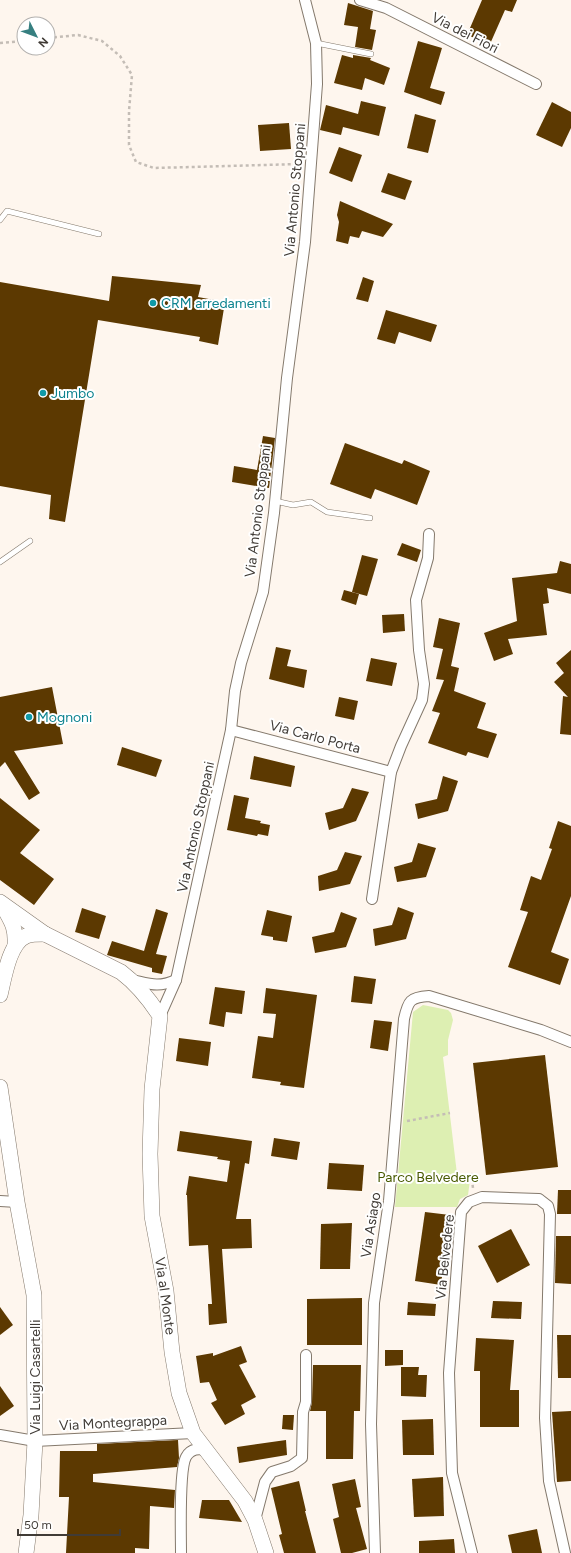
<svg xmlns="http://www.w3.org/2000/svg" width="571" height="1553" font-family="Figtree,sans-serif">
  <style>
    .green { fill: #ddefb2 }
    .building { fill: #5c3901 }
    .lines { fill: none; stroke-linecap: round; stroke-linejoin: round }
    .lane-casing { stroke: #84796c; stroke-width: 6 }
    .street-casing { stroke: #84796c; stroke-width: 12 }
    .secondary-casing { stroke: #84796c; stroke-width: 16 }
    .path { stroke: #c4bdb6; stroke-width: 2.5; stroke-dasharray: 3 3; stroke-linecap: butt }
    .lane { stroke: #fff; stroke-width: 5 }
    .street { stroke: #fff; stroke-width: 10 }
    .secondary { stroke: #fff; stroke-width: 15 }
    .culture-dot { fill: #0f9aa8; stroke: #fff; stroke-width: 1.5 }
    .labels { text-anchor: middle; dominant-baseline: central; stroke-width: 4; stroke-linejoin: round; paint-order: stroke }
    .street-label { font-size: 14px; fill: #403b36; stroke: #fff }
    .culture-label { font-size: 14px; fill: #0d838f; stroke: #fff; text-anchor: start }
    .park-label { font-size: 14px; fill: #495b03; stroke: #fff }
  </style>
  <rect width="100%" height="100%" fill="#fef6ee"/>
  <path class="green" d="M423,1005L448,1010L451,1013L453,1020L448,1040V1055L443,1057L457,1174L470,1180L468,1195L460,1199L457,1207H395L413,1012Z"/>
  <g class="building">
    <path d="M482,0H517L512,12L505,10L490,44L467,35Z"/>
    <path d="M348,3L373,11L370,29L376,30L372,50L355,47L358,27L344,25Z"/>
    <path d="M418,41L442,48L430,88L445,92L441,105L404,92Z"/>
    <path d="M342,55L353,58V55L371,58L370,60L390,68L384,85L365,78L362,90L334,83Z"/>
    <path d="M361,101L386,107L379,136L343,127L341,135L320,130L326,105L358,114Z"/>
    <path d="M552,102L571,112V128L562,147L536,135Z"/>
    <path d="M415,114L436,120L428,153L407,148Z"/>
    <path d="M289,123L291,149L260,151L258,125Z"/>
    <path d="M339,147L362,155L352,182L329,173Z"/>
    <path d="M388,173L412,181L405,200L381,192Z"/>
    <path d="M340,201L393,224L383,237L362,231L359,238L350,236L348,244L336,241L339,222L337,215Z"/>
    <path d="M112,276L201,285L198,297L225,302L218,345L199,341L200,337L98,320L65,522L49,519L51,495L0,486V282L109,301Z"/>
    <path d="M363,277L374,281L368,302L356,299Z"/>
    <path d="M386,310L437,325L431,342L399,332L395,344L377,339Z"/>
    <path d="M263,436L275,438L269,488L232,482L234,466L257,470Z"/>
    <path d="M345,443L402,464L404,460L430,471L417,505L375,489L371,499L330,484Z"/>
    <path d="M402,543L421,550L417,562L397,555Z"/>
    <path d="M362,555L378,559L367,596L352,592Z"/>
    <path d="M560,561L571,564V594L547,588L549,603L543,604L547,635L508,639L513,654L494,661L484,633L517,621L512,578L557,573Z"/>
    <path d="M344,590L359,594L356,605L341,600Z"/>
    <path d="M404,614L405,631L383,633L382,615Z"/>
    <path d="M439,618L460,623L451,666L459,668L454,691L486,703L477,728L497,734L488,758L468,752L466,756L428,743L440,713L432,711L444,680L436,679L443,649L433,647Z"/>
    <path d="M276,647L291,650L287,666L307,670L304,688L269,679Z"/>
    <path d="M571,650V735L560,734L563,696L568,697L554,682L564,673L556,663Z"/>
    <path d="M371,658L397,663L392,686L366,681Z"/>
    <path d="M52,687L63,744L14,751L40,793L29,800L5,762L0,767V697Z"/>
    <path d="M339,697L358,701L354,720L335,716Z"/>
    <path d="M122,747L162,760L156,777L117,765Z"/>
    <path d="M254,756L295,766L291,787L250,779Z"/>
    <path d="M443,776L458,781L448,811L418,819L415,804L437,799Z"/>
    <path d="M352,788L369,792L356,821L329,830L325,813L343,808Z"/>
    <path d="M234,795L249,798L245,818L261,821L260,823L270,825L268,836L258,834L257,836L227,830Z"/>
    <path d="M0,798L40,830L20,853L54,879L34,905L0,880Z"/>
    <path d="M558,821L571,826V896L551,952L569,959L560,985L508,967L528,912L520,910L531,876L541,880L552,849L549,848Z"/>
    <path d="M418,843L436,848L426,877L397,882L394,867L412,862Z"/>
    <path d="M345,852L362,856L350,884L319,891L318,876L337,870Z"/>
    <path d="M398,907L414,913L406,939L375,946L373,929L392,925Z"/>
    <path d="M82,908L106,916L99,939L75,932Z"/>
    <path d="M156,909L168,913L156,954L167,956L162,974L152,972V968L107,955L112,941L144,951Z"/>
    <path d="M267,910L292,916L287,942L273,940V937L261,935Z"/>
    <path d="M341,912L357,918L346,947L315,953L312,937L334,932Z"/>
    <path d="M354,976L376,979L372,1004L351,1002Z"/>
    <path d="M215,987L245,991L242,1014L226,1012L224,1027L209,1024Z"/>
    <path d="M266,988L317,995L304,1088L280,1085L281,1082L252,1078L258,1036L273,1038L276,1014L263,1013Z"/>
    <path d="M374,1020L392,1022L388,1051L370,1048Z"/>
    <path d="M179,1038L211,1042L208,1066L176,1061Z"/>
    <path d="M545,1055L558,1167L486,1175L473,1063Z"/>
    <path d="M180,1131L252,1141L249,1164L245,1163L236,1219H251L252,1248L222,1249L227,1323L209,1325L208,1304H212L208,1245L189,1246L187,1195H186L189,1176L227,1182L230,1161L217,1159L218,1157L177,1151Z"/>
    <path d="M274,1138L300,1142L297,1160L271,1156Z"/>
    <path d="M329,1163L364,1165L362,1191L327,1189Z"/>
    <path d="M558,1190H571V1214H557Z"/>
    <path d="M425,1212L450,1215L441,1285L415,1281Z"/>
    <path d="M352,1223L350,1269H320L321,1224Z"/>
    <path d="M511,1229L530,1265L497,1283L478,1246Z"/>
    <path d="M556,1236H571V1284L555,1283Z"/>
    <path d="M362,1298V1345H307V1299Z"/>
    <path d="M493,1301L522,1302L521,1319L491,1318Z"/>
    <path d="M408,1302L436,1304L435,1316L407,1315Z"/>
    <path d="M0,1307L13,1325L0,1335Z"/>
    <path d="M557,1335H571V1378H558Z"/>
    <path d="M476,1338L514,1340L510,1390H519V1427H480V1371H474Z"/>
    <path d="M241,1346L247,1362L239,1365L256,1397L241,1405L245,1414L225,1425L211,1403L217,1400L209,1382L200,1383L196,1356L213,1353V1356Z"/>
    <path d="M385,1350H403V1365L385,1366Z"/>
    <path d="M313,1365H361L360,1411H354L353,1459H326V1411H310L312,1402Z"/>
    <path d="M401,1367H419L418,1375H427L426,1397L401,1396Z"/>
    <path d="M0,1386L14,1406L0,1416Z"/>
    <path d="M571,1411V1481L557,1482L552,1412Z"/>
    <path d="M283,1415H294L293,1430L282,1429Z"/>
    <path d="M433,1419L434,1455H403L402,1420Z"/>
    <path d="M178,1440L179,1458L177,1467L93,1474V1482L175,1490L174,1508L150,1506L149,1549L135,1548V1553H66L69,1497H59L60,1451H97V1444Z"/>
    <path d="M286,1440L287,1455L239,1463L237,1447Z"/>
    <path d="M443,1477L444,1516L414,1517L412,1479Z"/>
    <path d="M355,1479L361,1507L356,1508L367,1549L352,1553H341L333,1519L339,1517L332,1484Z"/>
    <path d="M299,1481L306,1511H305L316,1553H284L279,1535L282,1534L271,1488Z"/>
    <path d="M202,1500H229L242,1522L199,1518Z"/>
    <path d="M537,1529L542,1553H512L508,1535Z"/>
    <path d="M454,1539L455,1553H419V1541Z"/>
  </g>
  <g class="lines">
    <defs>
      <g id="lane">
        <path d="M316,43L371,54"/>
        <path d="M0,220L7,211L99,234"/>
        <path d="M275,501L293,505L311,502L327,512L370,518"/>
        <path d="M0,562L30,541"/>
      </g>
      <g id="street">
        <path d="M360,0L386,8L536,84"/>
        <path d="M231,730L391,772"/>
        <path d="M372,899L391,772L401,746L422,700L424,684L419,650L416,600L428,558L429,534"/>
        <path d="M132,980C150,984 158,988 176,980"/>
        <path d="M160,1016L176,980L231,730L235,691L241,663L263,592L274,513L287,378L305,242L317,84L316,43L305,0"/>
        <path d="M0,1201L17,1202"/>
        <path d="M0,1435L35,1441L193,1433"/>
        <path d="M255,1520L265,1482L272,1472L291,1466L302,1458L303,1412L306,1402V1355"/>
        <path d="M181,1553C181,1535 179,1470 186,1457C191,1448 200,1448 208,1451"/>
        <path d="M375,1553L371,1424L374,1303L389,1201L404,1019C408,1001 410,997 429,996L541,1030L571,1042"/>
        <path d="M472,1553L452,1473L449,1373L461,1212L469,1202L482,1197L539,1199L548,1206L550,1214L545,1418L549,1481L565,1553"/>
      </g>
      <g id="secondary">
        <path d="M0,902L45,934L121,972C137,984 149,999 160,1016L152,1089L150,1154L152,1216L166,1291L172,1352L179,1393L193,1433L245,1501L255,1520L266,1553"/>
        <path d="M4,908C12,922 16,928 15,945"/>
        <path d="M0,995C4,979 9,943 26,936C31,934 39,934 45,934"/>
        <path d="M0,1087L17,1202L34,1295L35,1441L31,1515L26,1553"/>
      </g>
    </defs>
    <use href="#lane" class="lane-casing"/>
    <use href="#street" class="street-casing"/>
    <use href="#secondary" class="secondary-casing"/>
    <g class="path">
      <path d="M48,38L78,35L102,41L120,56L132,75L129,111V145L136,162L154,168L300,164"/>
      <path d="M0,43L24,41"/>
      <path d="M407,1121L450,1113"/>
      <path d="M471,1173L473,1188"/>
    </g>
    <use href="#lane" class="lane"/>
    <use href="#street" class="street"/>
    <use href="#secondary" class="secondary"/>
  </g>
  <g class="culture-dot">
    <circle cx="153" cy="303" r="4"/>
    <circle cx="43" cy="393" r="4"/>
    <circle cx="29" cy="717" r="4"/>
  </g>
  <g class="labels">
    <g class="street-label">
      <text transform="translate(465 33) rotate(27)">Via dei Fiori</text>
      <text transform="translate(295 190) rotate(-85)">Via Antonio Stoppani</text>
      <text transform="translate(258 511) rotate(-83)">Via Antonio Stoppani</text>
      <text transform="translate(315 737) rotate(15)">Via Carlo Porta</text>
      <text transform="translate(196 827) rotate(-78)">Via Antonio Stoppani</text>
      <text transform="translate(371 1225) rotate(-81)">Via Asiago</text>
      <text transform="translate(445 1257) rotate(-84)">Via Belvedere</text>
      <text transform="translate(165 1296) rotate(82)">Via al Monte</text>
      <text transform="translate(35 1377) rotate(-90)">Via Luigi Casartelli</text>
      <text transform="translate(113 1423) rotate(-3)">Via Montegrappa</text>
    </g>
    <g class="culture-label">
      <text x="161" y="303">CRM arredamenti</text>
      <text x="51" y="393">Jumbo</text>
      <text x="37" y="717">Mognoni</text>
    </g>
    <g class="park-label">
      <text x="428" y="1177">Parco Belvedere</text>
    </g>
  </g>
  <g transform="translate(36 36) rotate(132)"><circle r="19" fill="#ffffff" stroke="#b3b1af"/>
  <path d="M0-3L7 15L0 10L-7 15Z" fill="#367f80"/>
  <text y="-6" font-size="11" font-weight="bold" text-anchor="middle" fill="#403b36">N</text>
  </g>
  <path d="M18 1529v6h102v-6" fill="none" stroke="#403b36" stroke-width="2"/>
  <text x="24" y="1529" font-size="12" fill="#403b36" stroke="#ffffff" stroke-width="3" paint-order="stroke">50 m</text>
</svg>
